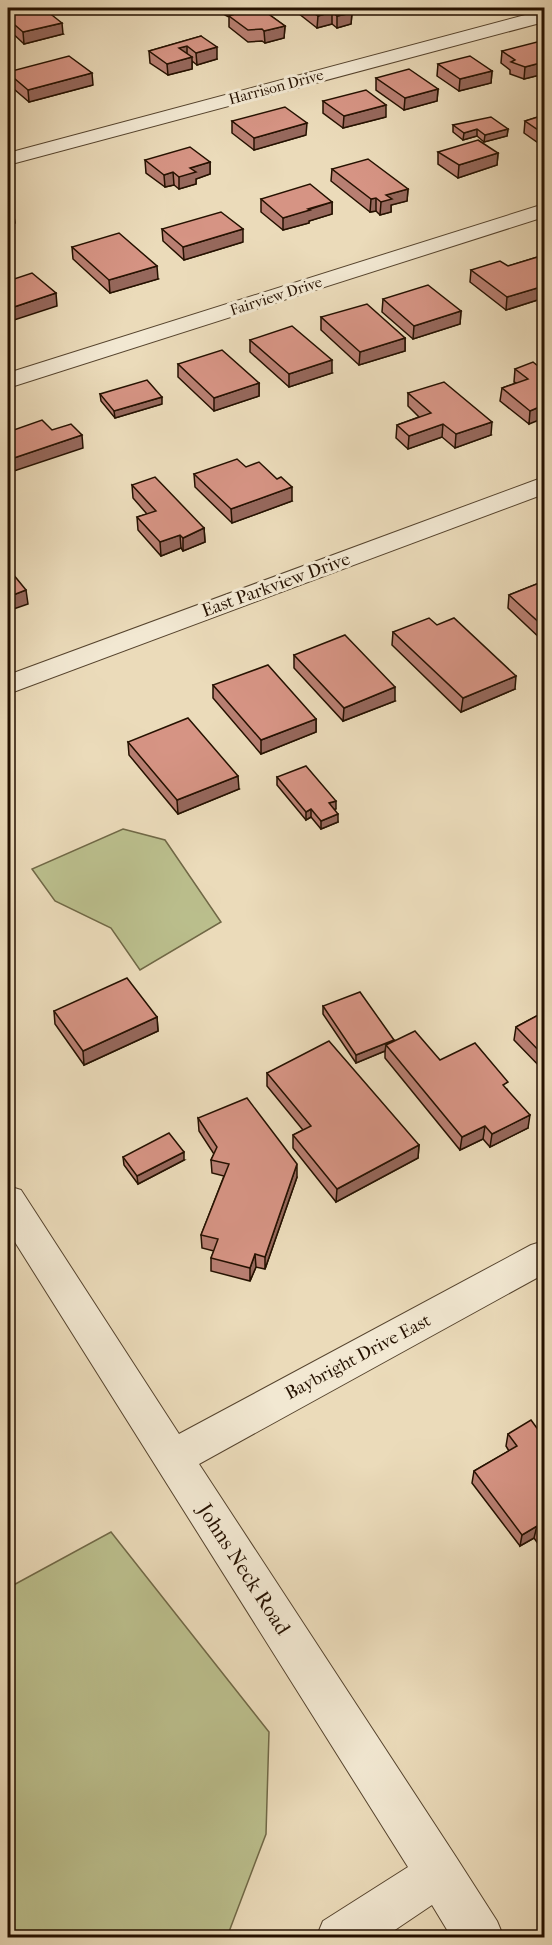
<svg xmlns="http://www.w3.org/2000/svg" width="552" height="1945" font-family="'IM FELL French Canon',serif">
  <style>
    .green { fill: #bbbf8d; stroke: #706846; stroke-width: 1.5 }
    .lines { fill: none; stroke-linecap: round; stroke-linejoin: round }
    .minor-casing { stroke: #56442e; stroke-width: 2 }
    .minor { fill: #f2e8d2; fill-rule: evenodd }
    .wall { fill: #b87f72; stroke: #251100; stroke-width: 1.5 }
    .shaded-wall { fill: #96685c; stroke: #251100; stroke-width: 1.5 }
    .building { fill: #d69484; stroke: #251100; stroke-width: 1.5 }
    .labels { text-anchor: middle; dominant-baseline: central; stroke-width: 6; stroke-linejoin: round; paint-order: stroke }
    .far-street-label { font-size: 15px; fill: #251100; stroke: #f2e8d2 }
    .street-label { font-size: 18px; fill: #251100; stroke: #f2e8d2 }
    .near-street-label { font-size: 21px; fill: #251100; stroke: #f2e8d2 }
  </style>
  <rect width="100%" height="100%" fill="#ebdbba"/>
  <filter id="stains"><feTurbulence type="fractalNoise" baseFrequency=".00333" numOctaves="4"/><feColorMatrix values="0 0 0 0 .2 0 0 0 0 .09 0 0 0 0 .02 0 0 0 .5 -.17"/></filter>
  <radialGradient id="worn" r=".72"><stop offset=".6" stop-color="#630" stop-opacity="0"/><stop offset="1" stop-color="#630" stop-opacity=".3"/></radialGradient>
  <g class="green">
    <path d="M123,829L165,840L221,922L140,970L111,928L55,901L32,869Z"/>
    <path d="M111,1532L269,1732L266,1834L227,1937H8V1588Z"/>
  </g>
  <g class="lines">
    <defs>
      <g id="minor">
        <path d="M544,10V22L8,165V153Z"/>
        <path d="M544,204V217L8,388V373Z"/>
        <path d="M544,477V494L8,694V675Z"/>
        <path d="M8,1186L21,1190L179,1434L531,1245L544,1241V1274L199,1464L456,1857L497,1921L504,1938H452L432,1905L383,1938H316L323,1921L408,1867L8,1231Z"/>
      </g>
    </defs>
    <use href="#minor" class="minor-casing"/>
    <use href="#minor" class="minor"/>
  </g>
  <g class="wall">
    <path d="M8,8L63,34L24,44L8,29Z"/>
    <path d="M225,8H260L285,26L284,38L265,43L262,41L248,42L229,27V17L225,15Z"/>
    <path d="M294,8H345L352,13L351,24L337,28L332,24L317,28L294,10Z"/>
    <path d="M201,36L217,59L197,65L192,61V69L168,75L150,63L149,51Z"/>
    <path d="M544,47V74L524,79L510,74V70L501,63L502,51Z"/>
    <path d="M438,64L492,71L491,83L459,91L437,76Z"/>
    <path d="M8,72L93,85L29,102L8,84Z"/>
    <path d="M376,78L438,89L437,101L404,110L376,90Z"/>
    <path d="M323,101L386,117L343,128L323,113Z"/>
    <path d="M544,115V147L524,133L525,121Z"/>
    <path d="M232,121L306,135L254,150L232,133Z"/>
    <path d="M453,125L508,129L507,136L484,142L477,136L463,140L453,132Z"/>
    <path d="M438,152L498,153L497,165L458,178L438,164Z"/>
    <path d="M145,160L210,162V174L196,179V184L179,189L174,185L165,187L146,173Z"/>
    <path d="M332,169L408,189L407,201L391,205V212L380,215L376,211L370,212L331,181Z"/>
    <path d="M261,199L332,202V214L309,221V223L283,230L261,212Z"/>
    <path d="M162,229L243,242L184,260L163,241Z"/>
    <path d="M72,247L158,279L110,293L73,259Z"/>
    <path d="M544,255V298L506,310L470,282L471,270L508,266Z"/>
    <path d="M383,299L461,311L460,324L413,339L382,312Z"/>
    <path d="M321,317L405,338V351L359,365L321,330Z"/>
    <path d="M250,340L332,373L289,387L250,352Z"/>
    <path d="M178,364L259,383V396L214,411L178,377Z"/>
    <path d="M515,369L544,371L529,424L500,401L502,388L516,383L514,382Z"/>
    <path d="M408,393L491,435L455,448L442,437L408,449L396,438L397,425L419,417L408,406Z"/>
    <path d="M100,394L162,404L115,418L101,401Z"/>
    <path d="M246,467L292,501L232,523L195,487L194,474Z"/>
    <path d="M132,485L204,528L205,542L183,551L181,548L161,556L138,530L137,517L147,514L133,498Z"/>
    <path d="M544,581V642L508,608L509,595Z"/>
    <path d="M437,625L515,689L461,712L392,645L393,632Z"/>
    <path d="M294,655L395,701L343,721L294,668Z"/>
    <path d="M213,685L316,719V732L261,754L213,698Z"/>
    <path d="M128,742L239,789L178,814L129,755Z"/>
    <path d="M277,777L336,809H334L338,822L321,829L311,817L306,820L277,785Z"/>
    <path d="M323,1006L394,1040L507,1089L528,1128L490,1147L483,1139L460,1150L385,1058V1051L356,1063L323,1014Z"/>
    <path d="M54,1011L157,1017L158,1031L84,1065L55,1024Z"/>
    <path d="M544,1012V1071L514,1040L516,1027Z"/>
    <path d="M267,1073L419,1145L418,1158L336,1202L293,1148V1135L303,1130L267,1086Z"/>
    <path d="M198,1118L297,1177L265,1269L256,1267L250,1281L211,1271V1258L214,1251L202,1248L201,1235L224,1176L212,1173L211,1160L214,1154L199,1131Z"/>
    <path d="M123,1157L184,1160L138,1184L124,1165Z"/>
    <path d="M544,1428V1552L534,1538L520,1546L472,1483L474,1471L509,1451L506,1446L508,1434L539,1431Z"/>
  </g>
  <g class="shaded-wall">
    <path d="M332,12V24L317,28L318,16Z"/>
    <path d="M352,13L351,24L337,28V16Z"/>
    <path d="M62,23L63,34L24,44L23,32Z"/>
    <path d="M285,26L284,38L265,43L264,31Z"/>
    <path d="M187,46V58L179,48Z"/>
    <path d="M217,47V59L197,65L196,53Z"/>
    <path d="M192,57V69L168,75L167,64Z"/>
    <path d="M544,62V74L524,79L525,67Z"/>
    <path d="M492,71L491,83L459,91L460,79Z"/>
    <path d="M92,73L93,85L29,102L28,90Z"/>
    <path d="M438,89L437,101L404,110L405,98Z"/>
    <path d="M386,105V117L343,128L344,116Z"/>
    <path d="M307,123L306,135L254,150V138Z"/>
    <path d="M477,129V136L463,140L464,133Z"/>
    <path d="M508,129L507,136L484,142L485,135Z"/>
    <path d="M498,153L497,165L458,178L459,165Z"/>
    <path d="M210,162V174L196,179V184L179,189V177L190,168Z"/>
    <path d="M173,172L174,185L165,187L164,175Z"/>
    <path d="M408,189L407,201L391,205V212L380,215L381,202L386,195Z"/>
    <path d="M376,198V211L370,212L371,199Z"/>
    <path d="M332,202V214L309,221V223L283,230V218Z"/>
    <path d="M13,210L15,223L8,225V212Z"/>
    <path d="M243,229V242L184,260L183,247Z"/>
    <path d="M157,266L158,279L110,293L109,280Z"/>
    <path d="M544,286V298L506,310L507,297Z"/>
    <path d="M56,293L57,306L8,322V309Z"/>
    <path d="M461,311L460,324L413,339L414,326Z"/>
    <path d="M405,338V351L359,365L360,352Z"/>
    <path d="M332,360V373L289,387V374Z"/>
    <path d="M259,383V396L214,411V398Z"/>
    <path d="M162,397V404L115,418L114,411Z"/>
    <path d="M544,405V418L529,424L530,411Z"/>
    <path d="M492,422L491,435L455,448L456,434Z"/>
    <path d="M443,424L442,437L408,449L409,436Z"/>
    <path d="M82,435L83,448L8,473V460Z"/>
    <path d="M292,487V501L232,523L231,509Z"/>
    <path d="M204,528L205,542L183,551V538Z"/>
    <path d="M180,535L181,548L161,556L160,542Z"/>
    <path d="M26,590L28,604L8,611V597Z"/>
    <path d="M516,676L515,689L461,712L463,698Z"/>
    <path d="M395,687V701L343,721L344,708Z"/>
    <path d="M316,719V732L261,754V740Z"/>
    <path d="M238,776L239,789L178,814L177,800Z"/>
    <path d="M336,801V809L329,811V803Z"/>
    <path d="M311,809V817L306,820V812Z"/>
    <path d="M338,814V822L321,829V821Z"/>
    <path d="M157,1017L158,1031L84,1065L83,1051Z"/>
    <path d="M394,1040L386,1045L385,1051L356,1063V1055Z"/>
    <path d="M530,1115L528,1128L490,1147L492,1134Z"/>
    <path d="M485,1126L483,1139L460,1150L462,1137Z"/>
    <path d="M419,1145L418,1158L336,1202L337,1189Z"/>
    <path d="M184,1152V1160L138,1184L137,1176Z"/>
    <path d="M297,1164V1177L265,1269V1257Z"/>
    <path d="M255,1254L256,1267L250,1281V1268Z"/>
    <path d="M537,1526L534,1538L520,1546L522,1535Z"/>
  </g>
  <g class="building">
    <path d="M8,8H43L62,23L23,32L8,19Z"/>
    <path d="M231,8H260L285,26L264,31L262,29L248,30L229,16L238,13Z"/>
    <path d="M306,8H345L352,13L337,16L332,12L318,16Z"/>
    <path d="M201,36L217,47L196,53L187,46L179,48L192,57L167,64L149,51Z"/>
    <path d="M537,42L544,47V62L525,67L511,62L515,60L502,51Z"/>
    <path d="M69,56L92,73L28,90L8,73V72Z"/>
    <path d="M470,56L492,71L460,79L438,64Z"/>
    <path d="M409,69L438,89L405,98L376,78Z"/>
    <path d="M366,90L386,105L344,116L323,101Z"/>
    <path d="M285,107L307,123L254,138L232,121Z"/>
    <path d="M544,115V134L525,121Z"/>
    <path d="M491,117L508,129L485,135L477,129L464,133L453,125Z"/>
    <path d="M478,140L498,153L459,165L438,152Z"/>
    <path d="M190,147L210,162L190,168L196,172L179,177L173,172L164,175L145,160Z"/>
    <path d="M368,159L408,189L386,195L392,199L381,202L376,198L371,199L332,169Z"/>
    <path d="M310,184L332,202L308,209L310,210L283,218L261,199Z"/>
    <path d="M8,204L13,210L8,212Z"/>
    <path d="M221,212L243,229L183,247L162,229Z"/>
    <path d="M119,233L157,266L109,280L72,247Z"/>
    <path d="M544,255V286L507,297L471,270L500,261L508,266Z"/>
    <path d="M32,273L56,293L8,309V281Z"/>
    <path d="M428,285L461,311L414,326L383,299Z"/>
    <path d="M367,304L405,338L360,352L321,317Z"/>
    <path d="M292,326L332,360L289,374L250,340Z"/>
    <path d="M222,350L259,383L214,398L178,364Z"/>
    <path d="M533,362L544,371V405L530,411L502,388L528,379L515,369Z"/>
    <path d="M147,380L162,397L114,411L100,394Z"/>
    <path d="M444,382L492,422L456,434L443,424L409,436L397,425L431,413L408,393Z"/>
    <path d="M42,420L52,430L71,424L82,435L8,460V432Z"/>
    <path d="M237,459L246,467L259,462L277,479L281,477L292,487L231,509L194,474Z"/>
    <path d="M155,477L204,528L183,538L180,535L160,542L137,517L156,511L132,485Z"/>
    <path d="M8,568L26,590L8,597Z"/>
    <path d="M544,581V627L509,595Z"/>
    <path d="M429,618L437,625L454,618L516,676L463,698L393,632Z"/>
    <path d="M345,635L395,687L344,708L294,655Z"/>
    <path d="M268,665L316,719L261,740L213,685Z"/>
    <path d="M188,718L238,776L177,800L128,742Z"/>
    <path d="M306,766L336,801L329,803L338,814L321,821L311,809L306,812L277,777Z"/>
    <path d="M127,978L157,1017L83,1051L54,1011Z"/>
    <path d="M360,992L394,1040L356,1055L323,1006Z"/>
    <path d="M544,1012V1056L516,1027Z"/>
    <path d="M415,1031L440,1060L475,1043L508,1082L503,1085L530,1115L492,1134L485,1126L462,1137L386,1045Z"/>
    <path d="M329,1041L419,1145L337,1189L293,1135L311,1126L267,1073Z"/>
    <path d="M247,1098L297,1164L265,1257L255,1254L250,1268L211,1258L218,1239L201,1235L229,1164L211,1160L217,1147L198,1118Z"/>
    <path d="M169,1133L184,1152L137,1176L123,1157Z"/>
    <path d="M531,1420L539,1431L544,1428V1537L537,1526L522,1535L474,1471L517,1446L508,1434Z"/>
  </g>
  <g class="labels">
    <g class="far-street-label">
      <text transform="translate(276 87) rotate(-15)">Harrison Drive</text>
      <text transform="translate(276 296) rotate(-18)">Fairview Drive</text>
    </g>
    <g class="street-label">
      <text transform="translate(276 585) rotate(-20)">East Parkview Drive</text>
      <text transform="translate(358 1357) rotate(-28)">Baybright Drive East</text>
    </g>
    <g class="near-street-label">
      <text transform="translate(244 1569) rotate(57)">Johns Neck Road</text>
    </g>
  </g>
  <rect width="552" height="1945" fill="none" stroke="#ebdbba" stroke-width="30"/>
  <rect x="9" y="9" width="534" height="1927" fill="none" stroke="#251100" stroke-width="3"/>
  <rect x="15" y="15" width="522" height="1915" fill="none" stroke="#251100" stroke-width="1.5"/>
  <rect width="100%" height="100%" filter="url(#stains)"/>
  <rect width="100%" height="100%" fill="url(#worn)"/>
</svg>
